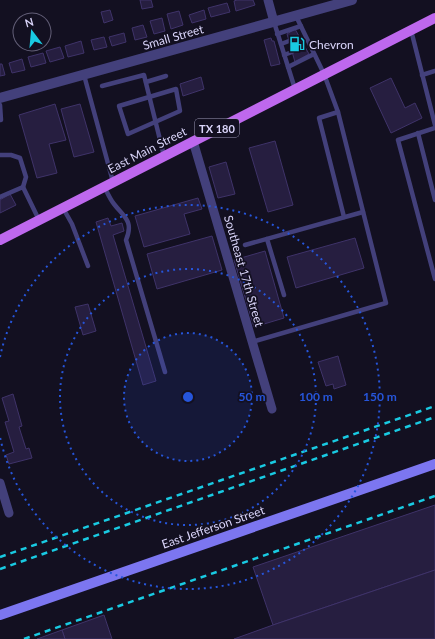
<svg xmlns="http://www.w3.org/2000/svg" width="435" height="639" font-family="Lato,sans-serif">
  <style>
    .building { fill: #261e40; stroke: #3f3369 }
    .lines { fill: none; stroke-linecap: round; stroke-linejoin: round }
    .service { stroke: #43407b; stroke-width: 4.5 }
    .minor { stroke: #43407b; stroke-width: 9 }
    .tertiary { stroke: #43407b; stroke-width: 10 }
    .secondary { stroke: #7c76f0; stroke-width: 10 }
    .primary { stroke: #be68ee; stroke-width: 10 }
    .rail { stroke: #19cae2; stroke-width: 2.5; stroke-dasharray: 6 5; stroke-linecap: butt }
    .ring { fill: none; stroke: #2655da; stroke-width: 2; stroke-dasharray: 2 4 }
    .labels { text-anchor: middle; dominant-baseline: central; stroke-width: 3.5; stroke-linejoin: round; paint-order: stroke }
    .shield { fill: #131021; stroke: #9e9ab9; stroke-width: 1 }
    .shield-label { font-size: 11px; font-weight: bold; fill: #dad5fa }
    .street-label { font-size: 12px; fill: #dad5fa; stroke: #131021 }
    .poi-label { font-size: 12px; fill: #dad5fa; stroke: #131021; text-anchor: start }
    .centre { fill: #2655da; stroke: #131021; stroke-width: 2 }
    .ring-label { font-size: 12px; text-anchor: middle; font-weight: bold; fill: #2655da; stroke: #131021; stroke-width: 3.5; stroke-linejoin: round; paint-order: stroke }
  </style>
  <rect width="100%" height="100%" fill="#131021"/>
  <g class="building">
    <path d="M140,0H151L153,7L142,9Z"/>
    <path d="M237,0H253L255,5L236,11L234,1Z"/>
    <path d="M227,3L230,12L211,17L208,8Z"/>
    <path d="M110,10L113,20L104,23L101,12Z"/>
    <path d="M204,10L206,19L192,23L189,15Z"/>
    <path d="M179,11L183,25L171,29L167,14Z"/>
    <path d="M162,18L165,31L154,34L150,21Z"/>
    <path d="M143,25L147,37L135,40L132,28Z"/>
    <path d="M295,29L309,54L295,62L287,34Z"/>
    <path d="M124,33L126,42L112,46L109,37Z"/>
    <path d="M104,37L107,47L94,50L91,40Z"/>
    <path d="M271,38L272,41H274L280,64L271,66L264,40Z"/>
    <path d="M81,41L84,53L68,57L65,46Z"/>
    <path d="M60,47L64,58L50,62L46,51Z"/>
    <path d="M43,53L46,63L31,67L28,57Z"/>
    <path d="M22,59L25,70L12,73L9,63Z"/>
    <path d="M0,64H2L5,75L0,76Z"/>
    <path d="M201,77L204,89L183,96L180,84Z"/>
    <path d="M391,78L405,108L415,103L422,118L391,133L370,88Z"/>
    <path d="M55,104L66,140L49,144L57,173L37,178L19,115Z"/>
    <path d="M80,104L94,152L74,157L61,109Z"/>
    <path d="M275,141L293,205L268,212L249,148Z"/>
    <path d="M226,162L235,194L218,198L209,167Z"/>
    <path d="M10,194L16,205L0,213V200Z"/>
    <path d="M198,198L202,209L184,214L190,234L144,247L135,216Z"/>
    <path d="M108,218L111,226L122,223L124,231L113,235L156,381L143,385L96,222Z"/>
    <path d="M212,236L222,270L157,289L147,254Z"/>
    <path d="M355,238L364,268L296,288L287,257Z"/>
    <path d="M265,251L284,318L254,327L234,260Z"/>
    <path d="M88,304L96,331L83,335L75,307Z"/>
    <path d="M338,356L346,385L334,389L333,384L326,386L318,362Z"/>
    <path d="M13,394L22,426L19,427L26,449L29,448L32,458L9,464L6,455L14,452L5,422L9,421L2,398Z"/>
    <path d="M435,505V570L273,625L253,567Z"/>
    <path d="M435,570V639H234L273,625Z"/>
    <path d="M104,615L112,639H65L62,630Z"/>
    <path d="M62,630L65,639H37Z"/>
  </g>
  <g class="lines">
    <g class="service">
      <path d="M274,22L295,89"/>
      <path d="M411,30L435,125"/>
      <path d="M277,34L301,26"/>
      <path d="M281,44L289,41"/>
      <path d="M284,55L292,52"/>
      <path d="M288,67L314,54"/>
      <path d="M84,75L113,182"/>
      <path d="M422,75L435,71"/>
      <path d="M146,82L166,76"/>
      <path d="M102,86L144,75L164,156"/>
      <path d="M176,89L180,111L128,134L119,106Z"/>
      <path d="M0,105L1,120H0"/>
      <path d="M338,112L319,118L344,217"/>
      <path d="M435,128L398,140L435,279"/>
      <path d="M418,133L435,200"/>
      <path d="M0,155H11L20,158L26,177L23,187"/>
      <path d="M104,186C107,192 110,199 114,204C124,217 134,221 126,240L165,372"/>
      <path d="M0,197L23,187L39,220"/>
      <path d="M63,208L72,224L88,266"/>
      <path d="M267,239L284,295"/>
      <path d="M245,245L363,212"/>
      <path d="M252,342L386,303L338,112L324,74L296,16"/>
    </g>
    <g class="minor">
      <path d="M268,0L274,22"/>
      <path d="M193,141L272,409"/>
      <path d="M0,483L9,513"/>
    </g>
    <path class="tertiary" d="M0,98L352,0"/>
    <path class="secondary" d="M0,615L435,464"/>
    <path class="primary" d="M0,240L435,18"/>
    <g class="rail">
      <path d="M0,557L435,406"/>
      <path d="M0,569L435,417"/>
      <path d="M24,639L435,496"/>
    </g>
  </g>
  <circle cx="188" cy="397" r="64" fill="#2655da" fill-opacity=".12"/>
  <g class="ring">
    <circle cx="188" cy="397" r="64"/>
    <circle cx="188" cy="397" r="128"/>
    <path d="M0 357A192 192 0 1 1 0 437"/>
  </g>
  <defs>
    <symbol id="fuel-bare" viewBox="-9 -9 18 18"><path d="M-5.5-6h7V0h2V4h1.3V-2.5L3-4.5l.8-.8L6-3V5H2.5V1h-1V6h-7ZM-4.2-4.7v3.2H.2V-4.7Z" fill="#19cae2" stroke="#131021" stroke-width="2.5" paint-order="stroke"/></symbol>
  </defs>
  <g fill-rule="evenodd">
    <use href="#fuel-bare" x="286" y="33" width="22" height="22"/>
  </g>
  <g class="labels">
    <rect class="shield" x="195" y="119" width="44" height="18" rx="3"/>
    <g class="shield-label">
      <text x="217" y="128">TX 180</text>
    </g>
    <g class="street-label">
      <text transform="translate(173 37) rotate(-16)">Small Street</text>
      <text transform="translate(147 150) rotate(-27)">East Main Street</text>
      <text transform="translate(244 271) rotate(74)">Southeast 17th Street</text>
      <text transform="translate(213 527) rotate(-19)">East Jefferson Street</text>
    </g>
    <g class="poi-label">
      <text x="309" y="44">Chevron</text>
    </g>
  </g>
  <circle cx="188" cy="397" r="6" class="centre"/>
  <g class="ring-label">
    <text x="252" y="401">50 m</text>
    <text x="316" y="401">100 m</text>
    <text x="380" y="401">150 m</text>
  </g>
  <g transform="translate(32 32) rotate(344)"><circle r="19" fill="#131021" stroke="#635f78"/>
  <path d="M0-3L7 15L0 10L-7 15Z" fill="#19cae2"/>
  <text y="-6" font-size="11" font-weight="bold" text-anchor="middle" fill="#dad5fa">N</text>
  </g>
</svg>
